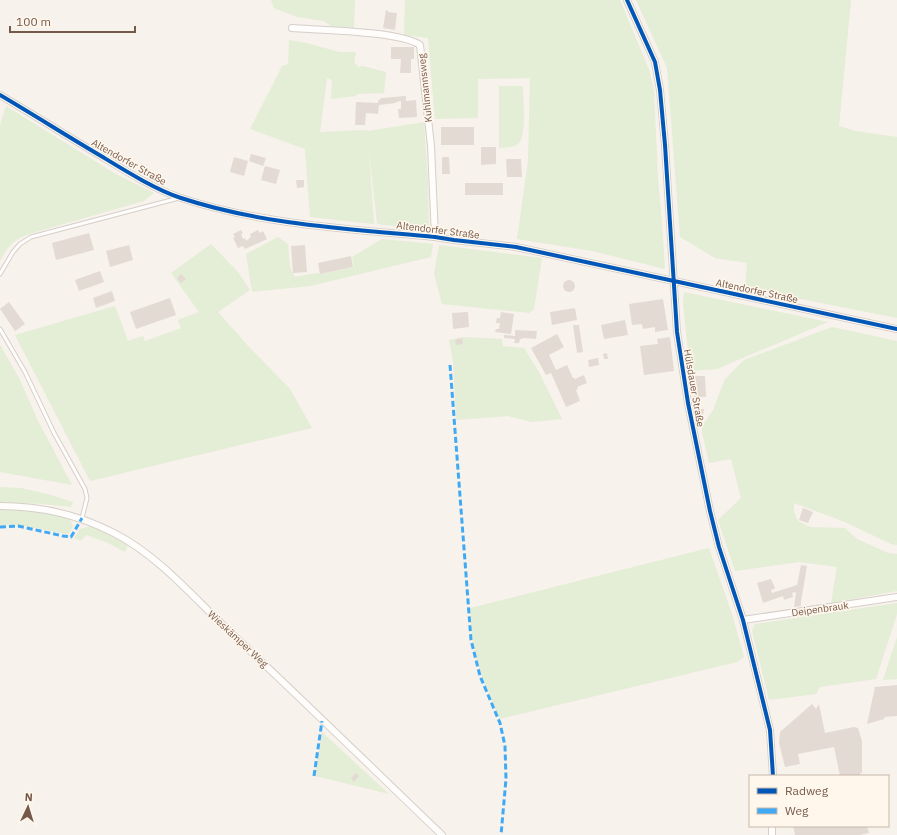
<svg xmlns="http://www.w3.org/2000/svg" width="897" height="835" font-family="'IBM Plex Sans',sans-serif">
  <style>
    .green { fill: #e4edd6 }
    .building { fill: #e3dad3 }
    .lines { fill: none; stroke-linecap: round; stroke-linejoin: round }
    .lane-casing { stroke: #d6cfc9; stroke-width: 5 }
    .street-casing { stroke: #d6cfc9; stroke-width: 8 }
    .lane { stroke: #fefdfc; stroke-width: 3 }
    .street { stroke: #fefdfc; stroke-width: 6 }
    .quiet { stroke: #3fa9f5; stroke-width: 3; stroke-dasharray: 6 3; stroke-linecap: butt }
    .cycleway-casing { stroke: #fff7ec; stroke-width: 6 }
    .cycleway { stroke: #0057b8; stroke-width: 4 }
    .labels { text-anchor: middle; dominant-baseline: central; stroke-width: 3; stroke-linejoin: round; paint-order: stroke }
    .street-label { font-size: 10px; fill: #75594b; stroke: #fff7ec }
  </style>
  <rect width="100%" height="100%" fill="#f7f2eb"/>
  <g class="green">
    <path d="M271,0H355L354,28L331,26L324,21L297,17L274,8Z"/>
    <path d="M405,0H620L650,72L654,91L658,178L662,222L665,269L592,251L517,239L528,161L530,78L478,79V118L435,119L428,38L404,35Z"/>
    <path d="M636,0H851L839,126L855,131L897,137V318L745,288L747,263L715,258L680,237L667,68Z"/>
    <path d="M289,40L306,43L340,52H356L354,63L357,64V67L363,66L386,72L384,93L357,94L356,96L331,99L332,80L327,78L320,132L366,130L368,131L424,122L428,182L429,230L377,224L369,150L374,224L310,217L305,149L250,129L282,66L288,64Z"/>
    <path d="M499,86H523C523,98 527,138 518,144C512,148 506,147 499,148Z"/>
    <path d="M6,106L114,173L154,193L144,201L29,234C12,241 9,245 0,261V125Z"/>
    <path d="M278,237L288,244L290,267L295,277L317,273L321,274L354,267L352,257L382,239L433,244L431,257L310,286L252,292L246,254Z"/>
    <path d="M211,244L238,272L250,290L218,312L249,347L290,389L312,428L90,481L15,335L115,306L128,341L143,336L145,341L181,328L178,320L199,312L171,273Z"/>
    <path d="M439,245L542,258L534,309L529,313L442,304L434,274Z"/>
    <path d="M684,292L828,322L717,369L690,371L683,303Z"/>
    <path d="M832,327L897,341V545L891,544L845,522L794,503V512L798,521L810,527L845,528L857,539L888,553L897,554V591L831,603L837,567L799,562L735,571L718,520L741,498L731,459L709,463L702,432V426L713,410L725,379L744,360Z"/>
    <path d="M464,337L502,339L503,346L524,348L539,372L562,419L531,422L508,416L456,420L453,361L449,340Z"/>
    <path d="M0,345L20,380L37,419L72,485L0,472Z"/>
    <path d="M0,487L21,488L51,495L73,502L71,507L43,504L0,502Z"/>
    <path d="M0,510C24,511 47,511 70,519L73,526L70,532L67,534L18,525H0Z"/>
    <path d="M90,526L110,535L128,545L125,552L108,543L86,535L81,541L74,538L80,529Z"/>
    <path d="M709,548L732,614L744,657L737,662L500,719C489,694 477,669 473,643C471,631 471,620 470,608Z"/>
    <path d="M897,603V614L876,679L820,687L816,694L769,700L752,631L755,624Z"/>
    <path d="M897,637V679L883,680Z"/>
    <path d="M322,732L389,794L315,776Z"/>
  </g>
  <g class="building">
    <path d="M386,10L388,11V12L397,13L395,30L383,28Z"/>
    <path d="M391,47H414V59H411V73H400L401,59H391Z"/>
    <path d="M406,96V101L416,100L417,117L399,118L398,109H401V101L396,102V103L379,105L378,114L366,113L365,125H355L356,102L378,103V101L381,98Z"/>
    <rect x="441" y="127" width="33" height="18"/>
    <path d="M481,147H496V164L481,165Z"/>
    <path d="M251,154L266,158L263,166L249,161Z"/>
    <path d="M234,157L248,161L244,176L230,172Z"/>
    <path d="M442,157H449L450,174H442Z"/>
    <path d="M506,159H521L522,177H507Z"/>
    <path d="M265,166L280,170L276,184L261,180Z"/>
    <path d="M296,180H304V187L297,188Z"/>
    <rect x="465" y="183" width="38" height="12"/>
    <path d="M241,230L243,233L241,234L243,239L245,238L246,241L251,237L250,234L258,230L260,233L263,231L267,239L245,249L243,246L238,248L233,238L235,237L233,234Z"/>
    <path d="M89,233L94,250L56,260L52,243Z"/>
    <path d="M129,245L133,260L110,267L106,251Z"/>
    <path d="M305,245L307,272L293,273L291,246Z"/>
    <path d="M351,256L353,267L320,274L318,263Z"/>
    <path d="M100,271L104,282L79,291L75,280Z"/>
    <path d="M181,274L186,279L181,283L177,278Z"/>
    <circle cx="569" cy="286" r="6"/>
    <path d="M112,291L115,301L96,308L93,298Z"/>
    <path d="M170,298L176,315L136,329L130,312Z"/>
    <path d="M663,299L668,330L655,332V327L643,329L642,324L632,325L629,304Z"/>
    <path d="M9,302L25,324L15,331L0,309Z"/>
    <path d="M575,308L577,320L552,325L550,312Z"/>
    <path d="M468,312L469,327L453,329L452,313Z"/>
    <path d="M501,312L514,314L511,334L495,332L496,329H499L500,323H496L497,318H500Z"/>
    <path d="M625,320L628,335L604,339L601,325Z"/>
    <path d="M573,325H579L583,352L577,353Z"/>
    <path d="M515,330L537,331L536,339L523,338L522,339H520L519,343H514L515,339L504,338V335L515,336Z"/>
    <path d="M557,334L564,347L549,355L556,370L567,365L573,378H574L575,379L584,375L587,383L577,387L578,389L576,390L580,401L566,407L551,373L546,375L531,348Z"/>
    <path d="M670,337L674,371L644,375L640,346L658,344L657,339Z"/>
    <path d="M462,338L463,344L456,345L455,340Z"/>
    <path d="M607,353L608,359H604L603,354Z"/>
    <path d="M598,358L599,365L589,367L588,360Z"/>
    <path d="M693,376H705L706,397H694Z"/>
    <path d="M701,409H704L703,416H699Z"/>
    <path d="M803,508L813,512L808,523L799,520Z"/>
    <path d="M801,565L807,566L801,602V606L794,607L796,592L792,593L793,597L784,600L783,596L763,603L757,583L771,579L775,588L774,589L771,590L772,593L797,585Z"/>
    <path d="M897,685V716L885,717L884,719L867,724L875,687Z"/>
    <path d="M812,704L816,709L819,704L825,733L854,727L858,728L862,741V773H860L861,776H840L834,747L798,754L800,764L785,767L779,743L780,732Z"/>
    <path d="M356,773L359,776L354,782L351,778Z"/>
    <path d="M793,826H867L869,833L860,835H795Z"/>
  </g>
  <g class="lines">
    <defs>
      <g id="lane">
        <path d="M0,274L13,252L20,244L31,237L179,198"/>
        <path d="M0,329L25,372L54,433L85,489L87,498L82,518"/>
      </g>
      <g id="street">
        <path d="M627,0L655,62L660,90L665,145L677,332L688,403L710,511L719,547L743,620L770,730L773,776"/>
        <path d="M292,28C318,30 401,31 420,45L431,146L435,237"/>
        <path d="M0,95C34,115 67,136 101,156C124,170 156,190 181,198C263,225 350,229 435,237L454,240L516,247L897,329"/>
        <path d="M0,506C40,506 79,515 114,533C159,556 194,598 230,632C302,699 372,768 442,835"/>
        <path d="M743,620L897,597"/>
        <path d="M772,826V835"/>
      </g>
    </defs>
    <use href="#lane" class="lane-casing"/>
    <use href="#street" class="street-casing"/>
    <use href="#lane" class="lane"/>
    <use href="#street" class="street"/>
    <g class="quiet">
      <path d="M450,365L471,640L480,676L500,723L505,746L506,779L501,835"/>
      <path d="M0,527L18,526L63,536L71,537L82,518"/>
      <path d="M314,776L322,721"/>
    </g>
    <defs>
      <g id="cycleway">
        <path d="M627,0L655,62L660,90L665,145L677,332L688,403L710,511L719,547L743,620L770,730L773,776"/>
        <path d="M0,95C34,115 67,136 101,156C124,170 156,190 181,198C263,225 350,229 435,237L454,240L516,247L897,329"/>
      </g>
    </defs>
    <use href="#cycleway" class="cycleway-casing"/>
    <use href="#cycleway" class="cycleway"/>
  </g>
  <g class="labels">
    <g class="street-label">
      <text transform="translate(425 88) rotate(-96)">Kuhlmannsweg</text>
      <text transform="translate(129 162) rotate(29)">Altendorfer Straße</text>
      <text transform="translate(438 230) rotate(7)">Altendorfer Straße</text>
      <text transform="translate(757 291) rotate(12)">Altendorfer Straße</text>
      <text transform="translate(694 388) rotate(80)">Hülsdauer Straße</text>
      <text transform="translate(820 609) rotate(-8)">Deipenbrauk</text>
      <text transform="translate(238 639) rotate(43)">Wieskämper Weg</text>
    </g>
  </g>
  <rect x="749" y="775" width="140" height="52" fill="#fff7ec" stroke="#c8b8ac"/>
  <rect x="757" y="788" width="20" height="6" fill="#0057b8" stroke="#c8b8ac"/>
  <text x="785" y="795" font-size="12" fill="#75594b">Radweg</text>
  <rect x="757" y="808" width="20" height="6" fill="#3fa9f5" stroke="#c8b8ac"/>
  <text x="785" y="815" font-size="12" fill="#75594b">Weg</text>
  <g transform="translate(28 807) rotate(4)" stroke="#fff7ec" stroke-width="3" paint-order="stroke">
  <path d="M0-3L7 15L0 10L-7 15Z" fill="#75594b"/>
  <text y="-6" font-size="11" font-weight="bold" text-anchor="middle" fill="#75594b">N</text>
  </g>
  <path d="M10 26v6h125v-6" fill="none" stroke="#75594b" stroke-width="2"/>
  <text x="16" y="26" font-size="12" fill="#75594b" stroke="#fff7ec" stroke-width="3" paint-order="stroke">100 m</text>
</svg>
